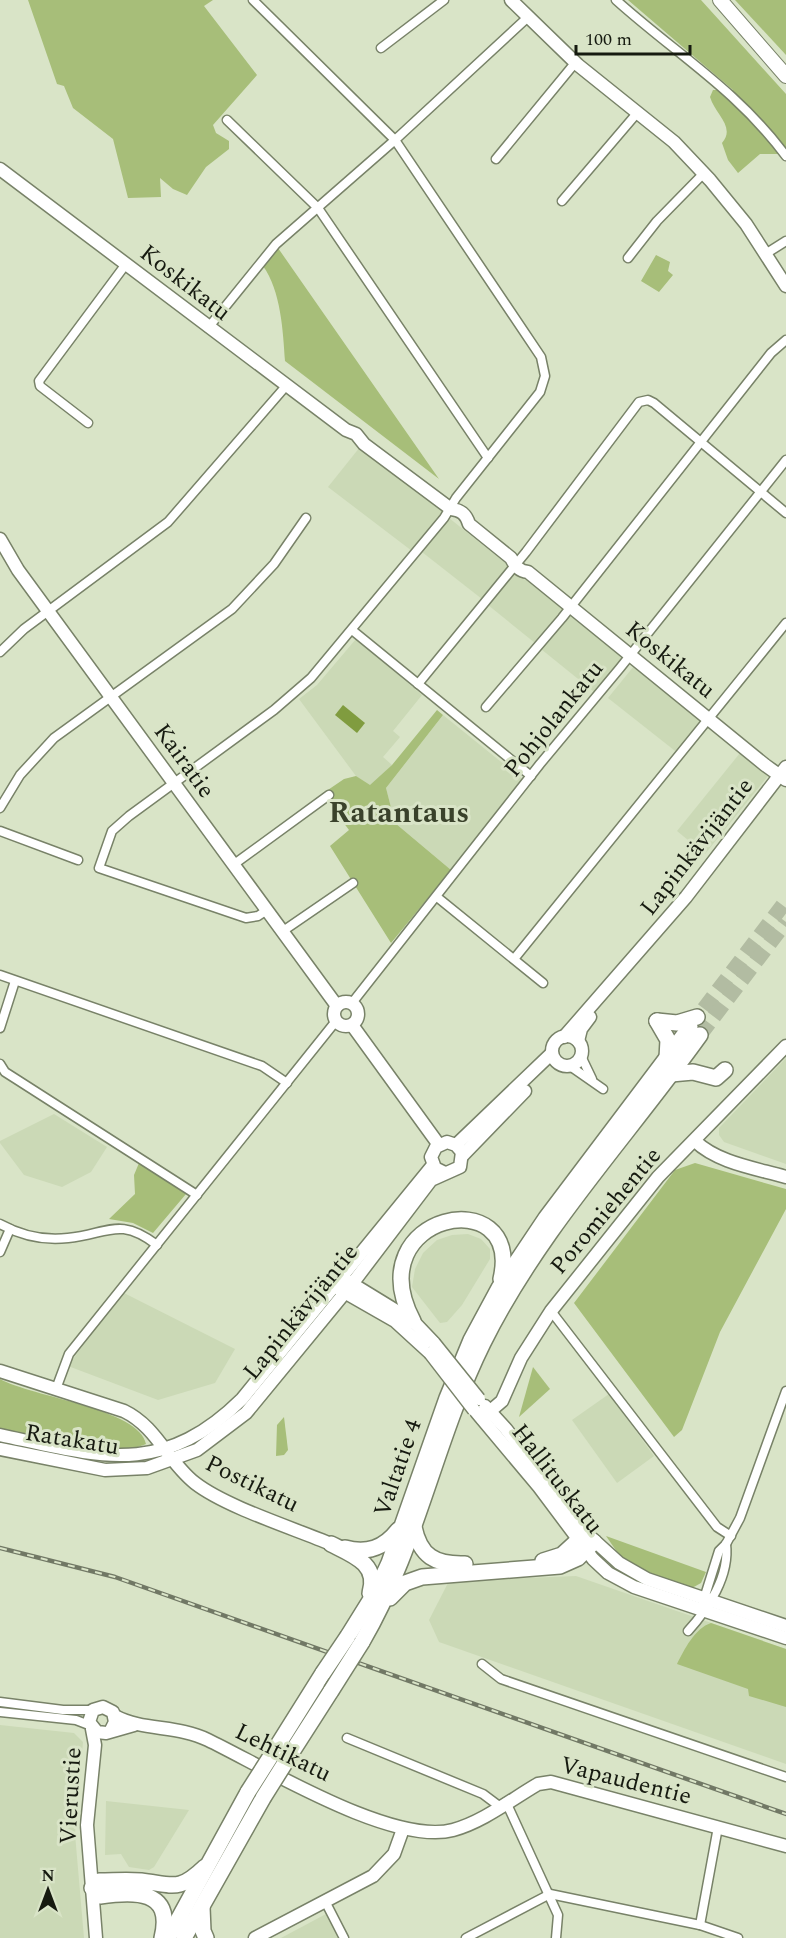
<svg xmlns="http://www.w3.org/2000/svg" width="786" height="1938" font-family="Spectral,serif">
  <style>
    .built { fill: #cbd9b6 }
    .green { fill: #a7be79 }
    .water { fill: #809c3f }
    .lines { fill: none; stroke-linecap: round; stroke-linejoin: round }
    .highway-tunnel { stroke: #b2bca2; stroke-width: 15; stroke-dasharray: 15 8; stroke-linecap: butt }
    .street-casing { stroke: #788268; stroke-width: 11 }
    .secondary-casing { stroke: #788268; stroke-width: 15 }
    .primary-casing { stroke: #788268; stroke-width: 16 }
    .highway-casing { stroke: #788268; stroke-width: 18 }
    .street { stroke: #fff; stroke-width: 8 }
    .secondary { stroke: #fff; stroke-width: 12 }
    .primary { stroke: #fff; stroke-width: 14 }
    .highway { stroke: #fff; stroke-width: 15 }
    .rail-casing { stroke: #717865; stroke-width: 4.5 }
    .rail { stroke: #d9e4c7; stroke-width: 2; stroke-dasharray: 7; stroke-linecap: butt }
    .secondary-bridge-casing { stroke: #788268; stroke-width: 15; stroke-linecap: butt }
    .highway-bridge-casing { stroke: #788268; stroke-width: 18; stroke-linecap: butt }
    .secondary-bridge { stroke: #fff; stroke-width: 12 }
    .highway-bridge { stroke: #fff; stroke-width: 15 }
    .labels { text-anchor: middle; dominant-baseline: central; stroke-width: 6; stroke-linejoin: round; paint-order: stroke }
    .street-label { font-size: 24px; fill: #161a10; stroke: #d9e4c7 }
    .district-label { font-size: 30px; font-weight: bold; fill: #3a422b; stroke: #d9e4c7 }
  </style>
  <rect width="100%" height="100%" fill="#d9e4c7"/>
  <g class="built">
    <path d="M360,447L445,511L412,551L328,487Z"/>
    <path d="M449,518L509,566L482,599L422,552Z"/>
    <path d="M516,571L563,608L535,643L488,605Z"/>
    <path d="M570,614L626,659L598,695L541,649Z"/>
    <path d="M356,639L422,695L393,731L400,737L383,757L392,765L370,786L356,776L299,699L317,685Z"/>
    <path d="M634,666L704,722L679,754L608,698Z"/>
    <path d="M443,715L526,782L451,870L395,823L386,788Z"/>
    <path d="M740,753L768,776L705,854L677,831Z"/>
    <path d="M786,1058V1164L724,1142L719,1135V1128Z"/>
    <path d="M54,1114L107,1147L91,1172L62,1187L24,1175L0,1143V1141Z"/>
    <path d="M468,1234L481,1239L490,1249V1259L462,1305L447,1322L440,1323L412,1287L415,1269L423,1253L437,1240L452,1235Z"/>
    <path d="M122,1292L235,1349L215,1383L158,1400L68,1366Z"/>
    <path d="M609,1394L654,1456L617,1483L572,1420Z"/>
    <path d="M576,1576L786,1649V1764L439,1642L429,1620L449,1581Z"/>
    <path d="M0,1725L74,1733L83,1742L75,1834L84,1938H0Z"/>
    <path d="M106,1801L189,1810L154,1867L149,1870L129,1867L121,1854L105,1855Z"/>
    <path d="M326,1914L339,1938H281Z"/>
  </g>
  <g class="green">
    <path d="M28,0H213L204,6L257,75L213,125L216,133L229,141V149L206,167L187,195L173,189L160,178L161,197L128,198L113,139L73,108L64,86L57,84Z"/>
    <path d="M628,0H701L786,94V154H760L738,173L728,160L722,143C736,127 715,114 710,97L713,90H733Z"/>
    <path d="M735,0H786V55Z"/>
    <path d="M278,248L439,479L285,361C283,331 281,291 263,266Z"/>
    <path d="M656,255L670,262L668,271L673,275L659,292L641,281Z"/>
    <path d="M437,710L443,715L386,788L395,823L451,870L391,943L330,846L349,830L322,794L344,779L356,776L370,785L392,765Z"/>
    <path d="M139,1163L186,1194L153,1233L133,1223L109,1219L135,1194L134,1175Z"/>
    <path d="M695,1163L786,1189V1209L720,1332L682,1430L674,1437L574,1303L675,1170Z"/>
    <path d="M533,1367L550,1389L519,1417Z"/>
    <path d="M0,1379C32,1397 140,1409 146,1444C106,1461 42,1437 0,1429Z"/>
    <path d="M284,1417L288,1450L284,1455L276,1456L277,1425Z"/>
    <path d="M606,1536L706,1572L701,1583L692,1588L640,1571L622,1559Z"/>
    <path d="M711,1623L786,1649V1707L749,1696L748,1689L677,1664C684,1650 695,1628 711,1623Z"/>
  </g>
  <path class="water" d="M343,705L365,723L357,733L335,715Z"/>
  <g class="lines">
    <g class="highway-tunnel">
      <path d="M690,1027L786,901"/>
      <path d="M700,1035L786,922"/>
    </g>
    <defs>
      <g id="street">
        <path d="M253,0L395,140L541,357L545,376L540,392L456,498L444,518L311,678L274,710L129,816L112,831L99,868L246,918L258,916L267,910"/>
        <path d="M616,0C676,54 736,89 786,156"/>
        <path d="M381,48L444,0"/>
        <path d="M227,120L318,208L488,458"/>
        <path d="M496,159L575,63"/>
        <path d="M562,201L638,112"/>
        <path d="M767,253L786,241"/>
        <path d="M628,258L657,221L704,173"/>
        <path d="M208,328L276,244L395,140L527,18"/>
        <path d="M88,423L40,386L39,381L126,264"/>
        <path d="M352,630L531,776"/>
        <path d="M0,652L24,629L168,522L286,386"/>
        <path d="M418,684L526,552L639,402L648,400L654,403L786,513"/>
        <path d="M486,707L562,618L771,353L786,340"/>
        <path d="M0,808L20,775L54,738L232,609L274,564L306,518"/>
        <path d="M0,831L78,860"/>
        <path d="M233,865L329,795"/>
        <path d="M437,897L543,983"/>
        <path d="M283,931L353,883"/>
        <path d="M514,959L786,623"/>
        <path d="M0,975L262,1066L287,1083"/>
        <path d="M352,1003L540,764L620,668L786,460"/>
        <path d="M0,1028L15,981"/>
        <path d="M581,1056L592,1079"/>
        <path d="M0,1064L5,1072L16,1079L197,1195"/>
        <path d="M570,1066L603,1089"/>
        <path d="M0,1224C22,1236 43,1241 68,1238C108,1234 119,1216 157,1245"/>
        <path d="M0,1252L10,1229"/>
        <path d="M551,1311L717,1527L731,1536"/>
        <path d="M56,1389L69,1354L336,1021"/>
        <path d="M703,1602L719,1551L726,1544L740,1518L786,1391"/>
        <path d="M688,1631C708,1609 730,1576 726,1544"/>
        <path d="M482,1664L501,1679L786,1777"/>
        <path d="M0,1702L63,1710H93"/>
        <path d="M0,1712L76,1720L89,1725"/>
        <path d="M347,1738L483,1794L499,1806"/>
        <path d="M506,1802L558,1915L556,1938"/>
        <path d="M325,1901L344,1938"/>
        <path d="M700,1925L718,1827"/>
        <path d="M466,1938L550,1894L700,1925L738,1938"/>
      </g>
      <g id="secondary">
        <path d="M511,0L578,65L674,142L710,180L746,224L786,286"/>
        <path d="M0,169L346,430L356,434L364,444L451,509C461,510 466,514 469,524L511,558C515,566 519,571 528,572L765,765L786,780"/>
        <path d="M0,539L18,570L337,1006"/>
        <circle cx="346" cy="1014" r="12"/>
        <path d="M352,1025L439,1145"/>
        <circle cx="567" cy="1051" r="15"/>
        <path d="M564,1037L686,897L786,767"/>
        <path d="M578,1041L581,1029L590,1017"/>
        <path d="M695,1141C718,1163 755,1168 786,1177"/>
        <path d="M456,1145L552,1053"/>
        <path d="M463,1155L525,1091"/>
        <path d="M346,1280L413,1321L434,1343"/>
        <path d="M339,1289L395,1321L430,1353"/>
        <path d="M0,1371L124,1411C157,1427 167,1461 195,1483C226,1507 293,1528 331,1544"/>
        <path d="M485,1406L506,1429L586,1533L619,1563L647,1579L786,1626"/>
        <path d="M477,1413L539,1487L593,1559L608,1573L634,1587L786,1638"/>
        <path d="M482,1418L502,1401L521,1358L551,1311L658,1177L786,1046"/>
        <path d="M0,1435C98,1456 161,1479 242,1399L433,1165"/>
        <path d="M0,1449L105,1470L147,1468L197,1450L246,1413L352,1284L431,1180L460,1167L462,1152L456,1145L447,1142L436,1147L431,1157L435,1168L445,1173"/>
        <path d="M115,1716C143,1731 178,1725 208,1740C264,1767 393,1846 453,1830C483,1822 512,1799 538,1784L551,1782L786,1846"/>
        <path d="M92,1729L95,1745L87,1825L96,1938"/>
        <path d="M111,1730L115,1722L113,1712L103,1707L93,1710L89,1722L97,1732L106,1733L134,1725"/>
        <path d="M255,1938L373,1876L394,1854L403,1829"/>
      </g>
      <path id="primary" d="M720,0L786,76"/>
      <g id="highway">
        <path d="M657,1021L677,1023L697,1017"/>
        <path d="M657,1021L668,1040L667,1058"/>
        <path d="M671,1074L693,1072L716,1078L725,1070"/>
        <path d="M413,1321C356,1213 524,1180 501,1279"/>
        <path d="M414,1527C420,1556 435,1565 465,1564"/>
        <path d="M331,1544C353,1555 379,1564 370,1593"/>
        <path d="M345,1548C367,1554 384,1548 398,1530"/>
        <path d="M543,1561L562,1555L586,1533"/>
        <path d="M390,1598L405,1583L422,1577L560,1566L578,1558L594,1542"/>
        <path d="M348,1636L376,1591L389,1563L447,1398L471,1340L499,1288L546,1218L690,1027"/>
        <path d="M362,1642C417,1548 435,1440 483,1343C539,1230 627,1137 700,1035"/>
        <path d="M276,1748L323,1673"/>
        <path d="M290,1755L331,1691"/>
        <path d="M202,1907L203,1931L206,1938"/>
        <path d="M162,1938C174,1889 134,1891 100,1896L92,1888L99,1881C113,1881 127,1880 141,1881C174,1885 179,1892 205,1867"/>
        <path d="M168,1938L248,1792"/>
        <path d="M184,1938L263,1798"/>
      </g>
    </defs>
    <use href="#street" class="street-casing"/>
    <use href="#secondary" class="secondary-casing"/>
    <use href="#primary" class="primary-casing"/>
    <use href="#highway" class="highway-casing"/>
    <use href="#street" class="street"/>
    <use href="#secondary" class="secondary"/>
    <use href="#primary" class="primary"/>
    <use href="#highway" class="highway"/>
    <defs>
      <path id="rail" d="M0,1548L115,1577L786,1814"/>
    </defs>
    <use href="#rail" class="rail-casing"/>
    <use href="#rail" class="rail"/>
    <defs>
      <g id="secondary-bridge">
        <path d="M434,1343L479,1399"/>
        <path d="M430,1353L474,1410"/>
      </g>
      <g id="highway-bridge">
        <path d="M323,1673L348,1636"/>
        <path d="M331,1691L362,1642"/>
        <path d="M248,1792L276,1748"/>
        <path d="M263,1798L290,1755"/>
      </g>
    </defs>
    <use href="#secondary-bridge" class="secondary-bridge-casing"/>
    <use href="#highway-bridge" class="highway-bridge-casing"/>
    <use href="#secondary-bridge" class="secondary-bridge"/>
    <use href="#highway-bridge" class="highway-bridge"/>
  </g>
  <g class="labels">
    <g class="street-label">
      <text transform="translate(185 283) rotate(38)">Koskikatu</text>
      <text transform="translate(670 660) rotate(39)">Koskikatu</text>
      <text transform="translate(554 719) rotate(-51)">Pohjolankatu</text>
      <text transform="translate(184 761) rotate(54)">Kairatie</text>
      <text transform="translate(697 847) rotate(-52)">Lapinkävijäntie</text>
      <text transform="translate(606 1211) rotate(-50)">Poromiehentie</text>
      <text transform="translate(301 1312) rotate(-51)">Lapinkävijäntie</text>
      <text transform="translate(72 1440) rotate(9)">Ratakatu</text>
      <text transform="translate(398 1468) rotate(-71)">Valtatie 4</text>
      <text transform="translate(557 1479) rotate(52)">Hallituskatu</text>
      <text transform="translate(252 1484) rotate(26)">Postikatu</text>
      <text transform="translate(283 1753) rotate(26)">Lehtikatu</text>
      <text transform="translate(626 1781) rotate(14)">Vapaudentie</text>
      <text transform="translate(71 1796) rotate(-87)">Vierustie</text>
    </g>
    <g class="district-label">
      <text x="399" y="813">Ratantaus</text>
    </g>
  </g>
  <g transform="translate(48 1890)" stroke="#d9e4c7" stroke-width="4.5" paint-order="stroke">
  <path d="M0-4.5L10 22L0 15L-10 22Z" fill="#161a10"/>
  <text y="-9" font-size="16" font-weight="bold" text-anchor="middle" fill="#161a10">N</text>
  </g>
  <path d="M576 45v9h114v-9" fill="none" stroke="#161a10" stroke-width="3"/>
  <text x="585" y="45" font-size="18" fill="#161a10" stroke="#d9e4c7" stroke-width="4.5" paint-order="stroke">100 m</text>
</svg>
